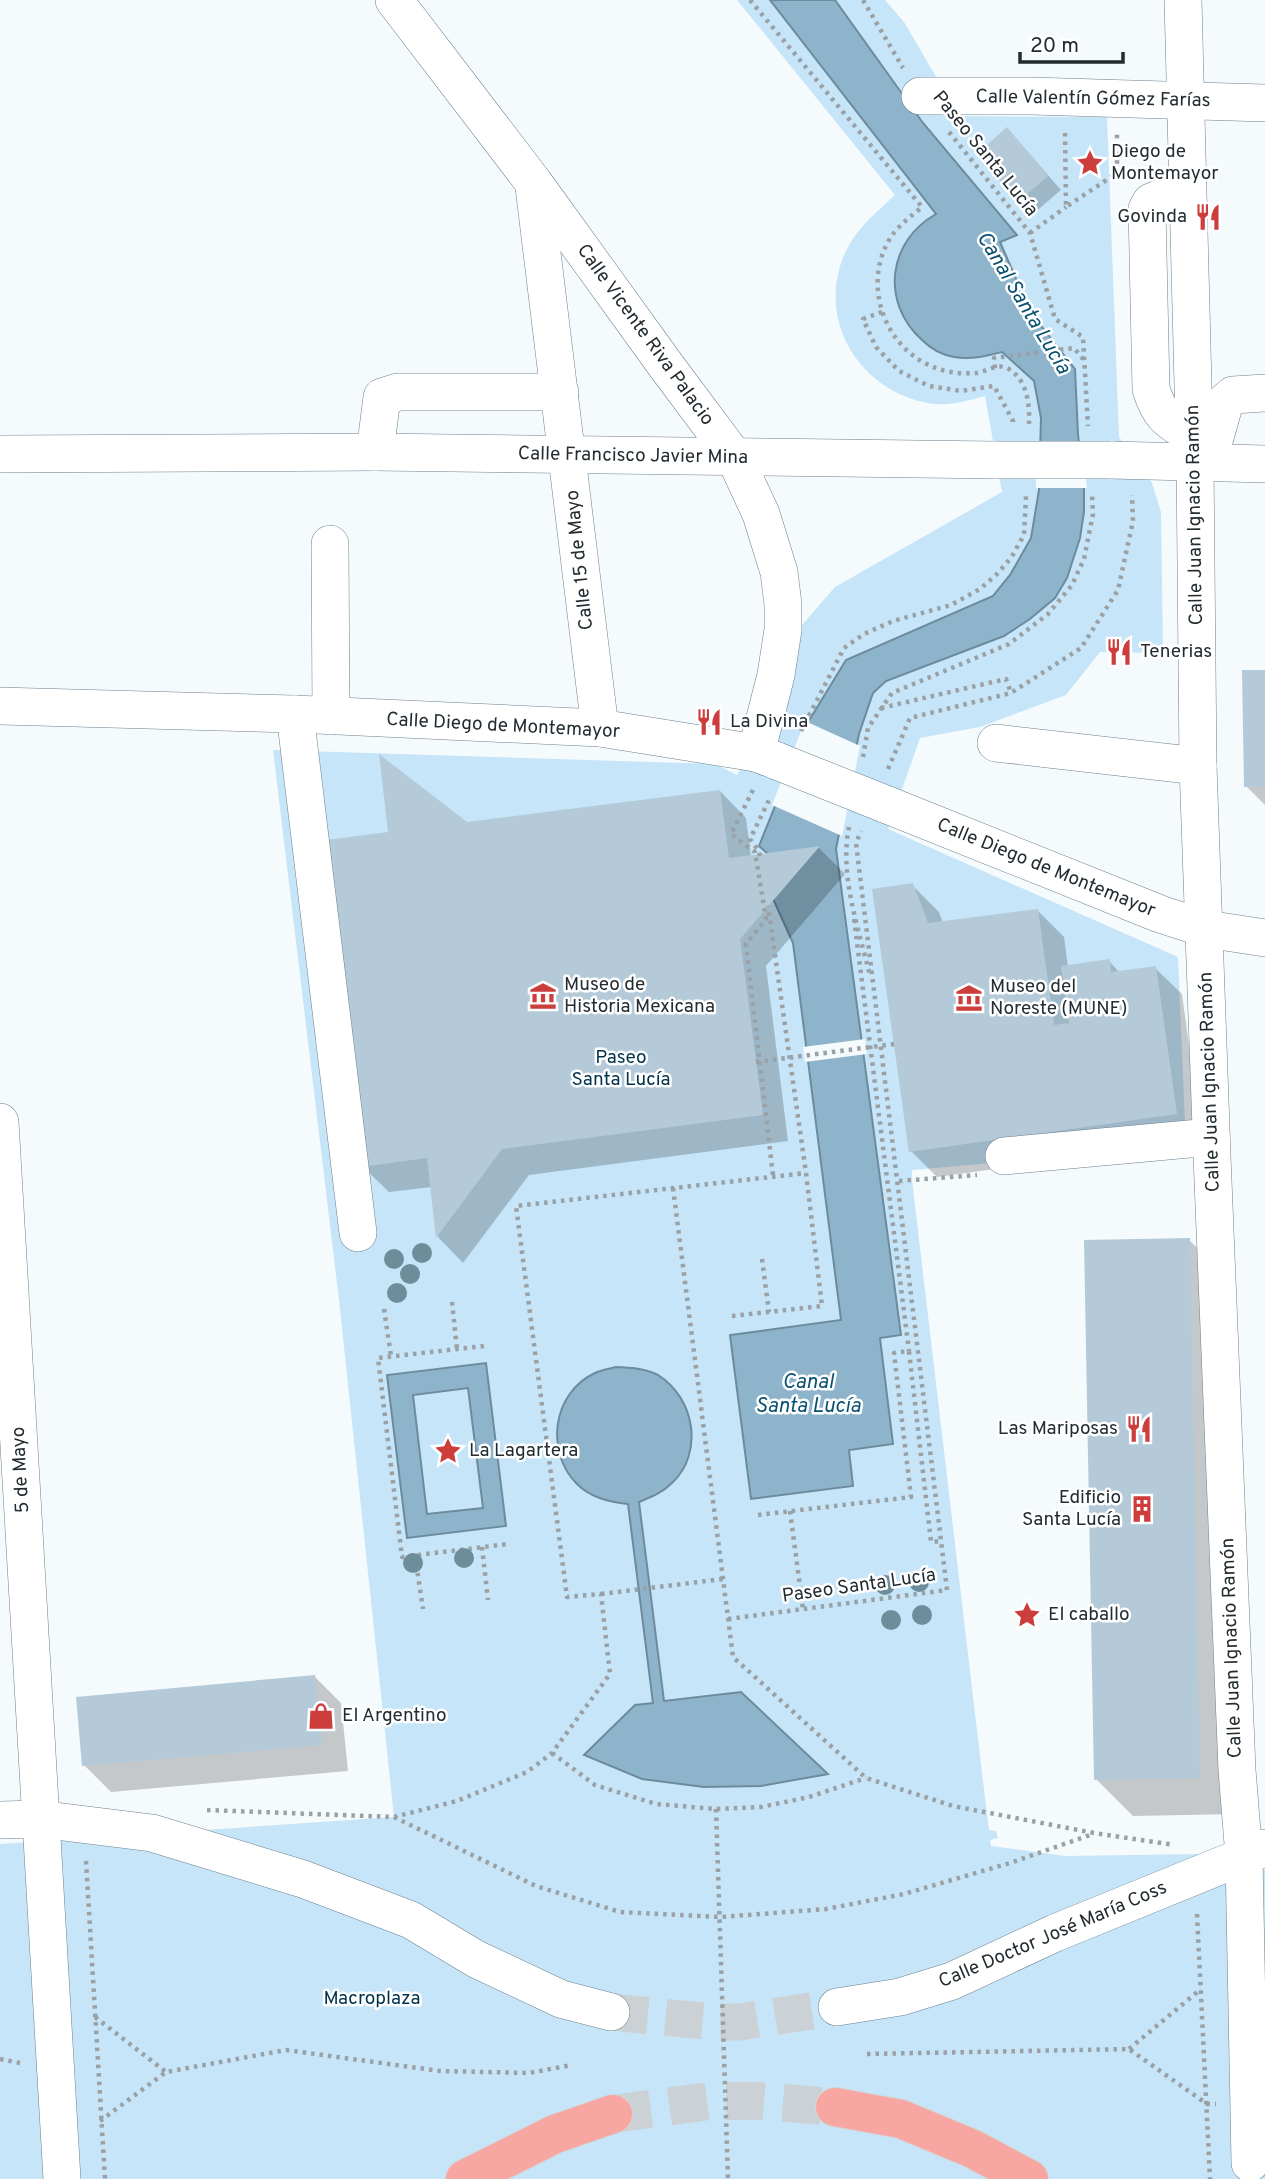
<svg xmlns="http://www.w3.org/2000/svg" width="1265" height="2179" font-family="Overpass,sans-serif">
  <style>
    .green { fill: #c6e5f9 }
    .water { fill: #8db4cb; stroke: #6d8b9d; stroke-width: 2; fill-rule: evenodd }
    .pier { fill: #f5fafd }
    .shadow { fill: #0003 }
    .building { fill: #b4cad8 }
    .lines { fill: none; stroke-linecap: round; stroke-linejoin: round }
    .minor-tunnel { stroke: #cbd1d4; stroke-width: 37; stroke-dasharray: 37 18; stroke-linecap: butt }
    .major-tunnel { stroke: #cbd1d4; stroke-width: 38; stroke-dasharray: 38 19; stroke-linecap: butt }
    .minor-casing { stroke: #6c818e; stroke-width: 38 }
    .major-casing { stroke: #d3d5d6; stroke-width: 40 }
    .path { stroke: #9aa1a5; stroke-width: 4.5; stroke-dasharray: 3.5 5; stroke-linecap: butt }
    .minor { stroke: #fff; stroke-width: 37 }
    .major { stroke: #f7a6a2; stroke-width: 38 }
    .minor-bridge-casing { stroke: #6c818e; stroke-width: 38; stroke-linecap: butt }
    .path-bridge { stroke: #9aa1a5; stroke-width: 4.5; stroke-dasharray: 3.5 5; stroke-linecap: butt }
    .minor-bridge { stroke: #fff; stroke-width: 37 }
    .tree { fill: #6e8d9b }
    .labels { text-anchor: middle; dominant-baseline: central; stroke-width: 5; stroke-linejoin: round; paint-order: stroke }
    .street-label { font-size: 19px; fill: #232c31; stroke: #fff }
    .poi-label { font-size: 19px; fill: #232c31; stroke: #fff; text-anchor: start }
    .park-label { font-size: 19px; fill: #00334b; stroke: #fff }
    .water-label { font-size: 21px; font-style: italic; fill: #095171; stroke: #fff }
  </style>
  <rect width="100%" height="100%" fill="#f5fafd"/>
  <path class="green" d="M737,0H885L904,22L959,116L1107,117L1119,437L1152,483L1161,512L1163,653L1100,652L1066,695L980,727L920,738L888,829L1178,957L1186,1146L912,1170V1180L983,1781L989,1830L996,1831L998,1838L990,1840L991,1846L1066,1856L1202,1854L1265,1870V2179H0V1844L394,1817L339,1300L273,750L715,764L737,775L780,691L802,625L835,587L1002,492L985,396C967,401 947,407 927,403C856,389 813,314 848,247C859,226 878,211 895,195Z"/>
  <g class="water">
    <path d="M770,0H835L923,123L1017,235L1000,242L1031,313L1075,369L1078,434L1084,487V512L1080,538L1067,578L1055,598L1030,619L1004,636L886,681L873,693L859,734L836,849L901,1335L880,1338L893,1444L849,1450L853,1486L751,1499L730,1335L841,1320L793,943L774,901L767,853L759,846L810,719L846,660L993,596L1010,575L1031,538L1039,490L1041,418L1034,381L1002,352C986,356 971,360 954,357C942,355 930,348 922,340C880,302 888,241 936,214Z"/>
    <path d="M486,1363L506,1526L407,1538L387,1375ZM468,1388L483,1508L427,1514L413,1395Z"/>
    <path d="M616,1367C630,1368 645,1368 658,1375C695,1398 704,1453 672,1483C662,1493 651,1497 639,1502L664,1701L741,1692L828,1774L761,1786L704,1787L642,1779L584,1755L635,1705L653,1703L628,1504C610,1502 591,1498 577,1484C545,1452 552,1393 595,1373C601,1370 609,1369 616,1367Z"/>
  </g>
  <g class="pier">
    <path d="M1037,446L1083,447L1087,488H1036Z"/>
    <path d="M805,721L860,746L842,836L772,805Z"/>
    <path d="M865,1039L867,1054L805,1062L803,1047Z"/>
  </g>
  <g class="shadow">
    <path d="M1020,143L1061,190L1033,214L979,154Z"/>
    <path d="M1265,672V805L1246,786Z"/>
    <path d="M720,791L746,818L751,857L819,848L845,874L766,966L788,1141L529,1175L463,1263L438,1237L432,1187L389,1192L362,1166L467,824Z"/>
    <path d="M912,885L939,912L943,923L1038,911L1064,937L1068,967L1109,961L1120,973L1155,968L1182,994L1202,1140L937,1177L911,1151Z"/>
    <path d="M1189,1240L1226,1276L1236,1814L1133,1816L1096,1779Z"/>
    <path d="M315,1677L341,1703L348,1771L111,1792L84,1765Z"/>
  </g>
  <g class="building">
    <path d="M1007,127L1048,176L1018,202L977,154Z"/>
    <path d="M1242,670H1265V786L1244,787Z"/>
    <path d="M379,754L467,822L720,790L729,858L820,846L740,939L763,1115L502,1149L436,1238L427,1158L361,1167L319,841L388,832Z"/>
    <path d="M913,883L928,923L1038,909L1054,1025L1069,1023L1061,966L1110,959L1111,972L1156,966L1177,1114L909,1152L872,889Z"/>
    <path d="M1190,1238L1200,1778L1094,1780L1084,1240Z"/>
    <path d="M315,1675L322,1745L82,1766L76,1697Z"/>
  </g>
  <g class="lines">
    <path class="minor-tunnel" d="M611,2012L714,2022H739L837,2007"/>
    <path class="major-tunnel" d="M613,2114L709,2101H759L835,2107"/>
    <defs>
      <g id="minor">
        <path d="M394,0L534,183L667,367L735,458L761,514L779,572L783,604V630L776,675L756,753"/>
        <path d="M1183,0L1195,462L1198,766L1212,1156L1237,1770L1244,1856L1250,2163"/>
        <path d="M920,96H1032L1265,103"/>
        <path d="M534,187L600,728"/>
        <path d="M1187,188L1151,202L1147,209L1151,389C1160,418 1169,421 1194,437"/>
        <path d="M375,452L382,397L398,392H560"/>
        <path d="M0,454L375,452L996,460"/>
        <path d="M1111,460L1265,464"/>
        <path d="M1208,462L1225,402L1233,395L1265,393"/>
        <path d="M330,544L331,716"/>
        <path d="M0,706L295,714L600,728L756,753L777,761"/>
        <path d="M295,714L358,1233"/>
        <path d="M996,743L1198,766"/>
        <path d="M885,804L1160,914L1206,929L1265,938"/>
        <path d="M0,1122L62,2179"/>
        <path d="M1004,1156L1211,1137"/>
        <path d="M0,1820L39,1819L152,1833L303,1879L411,1920L476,1959L561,1999L611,2012"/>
        <path d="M837,2007L900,1997L952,1981L1055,1933L1264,1848"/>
      </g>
      <g id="major">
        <path d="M835,2107L901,2119L973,2149L1029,2179"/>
        <path d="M465,2179L555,2134L613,2114"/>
      </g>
    </defs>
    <use href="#minor" class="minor-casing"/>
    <use href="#major" class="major-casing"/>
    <g class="path">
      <path d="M750,0L922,207C909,218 896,227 888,242C862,289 887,353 939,369C951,373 964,374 976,373C985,372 998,363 1007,368C1027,378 1030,405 1029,424"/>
      <path d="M863,0L903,68"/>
      <path d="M949,132L1030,233L1055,319L1083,337L1088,426"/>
      <path d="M1065,133L1066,207L1117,173V133"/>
      <path d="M1030,233L1066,207"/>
      <path d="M882,312L863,319L876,347L899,371L929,386L961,391L994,386L1013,421V425"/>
      <path d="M995,368L994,358L1074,348L1083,359"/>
      <path d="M881,708L1006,679L1011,693"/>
      <path d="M801,731L844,648L864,634L893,621L951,605L980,589L996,575L1011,558L1024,535L1026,496"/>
      <path d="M863,757L868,728L892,693L1009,644L1048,614L1072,585L1084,559L1093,514L1092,494"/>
      <path d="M888,769L910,718L1011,693L1081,648L1118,590L1133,521L1132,495"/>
      <path d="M753,790L731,834L755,852L766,919L746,944L773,1176"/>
      <path d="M849,827C839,876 859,929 870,976"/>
      <path d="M760,856L759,851L750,839L771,796"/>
      <path d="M854,919L909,1351"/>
      <path d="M899,1181L977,1175"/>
      <path d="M673,1188L733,1657L866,1778L953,1806L1094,1833L1174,1845"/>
      <path d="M762,1259L769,1312"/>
      <path d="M452,1302L457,1349"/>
      <path d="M384,1309L391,1356"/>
      <path d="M732,1316L822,1306L806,1173L768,906"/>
      <path d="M484,1346L378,1358L402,1557L508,1544"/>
      <path d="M790,1511L803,1609"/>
      <path d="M758,1515L911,1497L894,1353L909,1351L931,1542L941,1541"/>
      <path d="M482,1547L488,1600"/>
      <path d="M415,1556L423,1609"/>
      <path d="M601,1594L723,1579"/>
      <path d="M728,1619L947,1590L856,843L861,831"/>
      <path d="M552,1753L595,1785L656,1804L716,1809L761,1807L809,1797L866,1778"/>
      <path d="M716,1809L728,2179"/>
      <path d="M207,1810L394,1817L457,1801L527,1772L552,1753L610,1674L601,1594L567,1597L516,1206L806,1173"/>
      <path d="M394,1817L536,1886L620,1912L721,1917L826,1909L904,1894L1010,1863L1093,1834"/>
      <path d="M86,1861L105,2179"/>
      <path d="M1197,1914L1210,2179"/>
      <path d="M95,2017L166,2072"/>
      <path d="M1129,2049L1201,1989"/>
      <path d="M867,2054L1129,2049L1207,2104H1216"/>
      <path d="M0,2059L20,2063"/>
      <path d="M100,2121L166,2072L286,2050L440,2071L529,2073L572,2065"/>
    </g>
    <use href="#minor" class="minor"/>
    <use href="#major" class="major"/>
    <defs>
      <g id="minor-bridge">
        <path d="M996,460H1111"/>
        <path d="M777,761L885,804"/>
      </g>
    </defs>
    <use href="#minor-bridge" class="minor-bridge-casing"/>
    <path class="path-bridge" d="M756,1062L894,1044"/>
    <use href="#minor-bridge" class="minor-bridge"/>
  </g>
  <g class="tree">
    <circle cx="422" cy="1253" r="10"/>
    <circle cx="394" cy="1259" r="10"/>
    <circle cx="410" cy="1274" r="10"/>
    <circle cx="397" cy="1293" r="10"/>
    <circle cx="464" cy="1558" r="10"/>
    <circle cx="413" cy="1563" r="10"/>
    <circle cx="919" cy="1582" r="10"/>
    <circle cx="885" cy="1585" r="10"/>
    <circle cx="922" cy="1615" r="10"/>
    <circle cx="891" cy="1620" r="10"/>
  </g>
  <defs>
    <symbol id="sight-bare" viewBox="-9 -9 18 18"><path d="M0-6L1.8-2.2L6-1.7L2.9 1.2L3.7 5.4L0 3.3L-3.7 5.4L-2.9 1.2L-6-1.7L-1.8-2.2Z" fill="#cc3d3c" stroke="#fff" stroke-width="2.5" paint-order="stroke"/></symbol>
    <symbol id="restaurant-bare" viewBox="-9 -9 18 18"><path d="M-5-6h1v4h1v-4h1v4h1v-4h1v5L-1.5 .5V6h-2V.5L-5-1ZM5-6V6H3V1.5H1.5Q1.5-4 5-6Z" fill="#cc3d3c" stroke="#fff" stroke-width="2.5" paint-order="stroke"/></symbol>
    <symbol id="museum-bare" viewBox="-9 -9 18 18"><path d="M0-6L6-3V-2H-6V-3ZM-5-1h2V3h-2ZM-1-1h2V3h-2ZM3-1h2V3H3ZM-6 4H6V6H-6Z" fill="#cc3d3c" stroke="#fff" stroke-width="2.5" paint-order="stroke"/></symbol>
    <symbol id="building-bare" viewBox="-9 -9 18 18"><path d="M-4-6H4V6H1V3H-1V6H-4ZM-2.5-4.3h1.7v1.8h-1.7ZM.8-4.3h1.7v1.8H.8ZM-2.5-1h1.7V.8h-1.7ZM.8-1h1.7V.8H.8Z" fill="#cc3d3c" stroke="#fff" stroke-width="2.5" paint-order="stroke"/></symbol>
    <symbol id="shop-bare" viewBox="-9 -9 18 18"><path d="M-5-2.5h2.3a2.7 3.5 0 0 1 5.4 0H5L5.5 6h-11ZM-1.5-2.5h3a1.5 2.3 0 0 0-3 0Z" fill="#cc3d3c" stroke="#fff" stroke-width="2.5" paint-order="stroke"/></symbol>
  </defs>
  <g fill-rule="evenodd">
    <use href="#sight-bare" x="1071" y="144" width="38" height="38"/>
    <use href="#restaurant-bare" x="1189" y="198" width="38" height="38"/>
    <use href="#restaurant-bare" x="1100" y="633" width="38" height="38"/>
    <use href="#restaurant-bare" x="690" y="703" width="38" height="38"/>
    <use href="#museum-bare" x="524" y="977" width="38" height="38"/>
    <use href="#museum-bare" x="950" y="979" width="38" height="38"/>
    <use href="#restaurant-bare" x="1120" y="1410" width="38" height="38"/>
    <use href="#sight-bare" x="429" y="1432" width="38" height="38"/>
    <use href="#building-bare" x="1123" y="1490" width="38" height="38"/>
    <use href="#sight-bare" x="1008" y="1596" width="38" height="38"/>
    <use href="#shop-bare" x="302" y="1697" width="38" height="38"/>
  </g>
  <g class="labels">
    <g class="street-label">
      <text transform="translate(1093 99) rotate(1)">Calle Valentín Gómez Farías</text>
      <text transform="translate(985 154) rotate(51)">Paseo Santa Lucía</text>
      <text transform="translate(645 335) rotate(54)">Calle Vicente Riva Palacio</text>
      <text transform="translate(633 456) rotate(1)">Calle Francisco Javier Mina</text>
      <text transform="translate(1195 515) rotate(-91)">Calle Juan Ignacio Ramón</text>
      <text transform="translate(580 560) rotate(-96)">Calle 15 de Mayo</text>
      <text transform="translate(503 726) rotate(3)">Calle Diego de Montemayor</text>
      <text transform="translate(1046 868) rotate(22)">Calle Diego de Montemayor</text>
      <text transform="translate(1210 1082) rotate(-92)">Calle Juan Ignacio Ramón</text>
      <text transform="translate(21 1470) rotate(-93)">5 de Mayo</text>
      <text transform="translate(859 1586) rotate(-8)">Paseo Santa Lucía</text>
      <text transform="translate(1232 1648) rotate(-92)">Calle Juan Ignacio Ramón</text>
      <text transform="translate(1053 1935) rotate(-23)">Calle Doctor José María Coss</text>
    </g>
    <g class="poi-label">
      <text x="1111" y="152">Diego de<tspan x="1111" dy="22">Montemayor</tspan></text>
      <text x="1187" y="217" text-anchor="end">Govinda</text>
      <text x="1140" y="652">Tenerias</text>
      <text x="730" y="722">La Divina</text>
      <text x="564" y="985">Museo de<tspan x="564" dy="22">Historia Mexicana</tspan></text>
      <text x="990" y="987">Museo del<tspan x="990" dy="22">Noreste (MUNE)</tspan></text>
      <text x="1118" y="1429" text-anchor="end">Las Mariposas</text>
      <text x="469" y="1451">La Lagartera</text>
      <text x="1121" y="1498" text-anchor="end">Edificio<tspan x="1121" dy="22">Santa Lucía</tspan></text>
      <text x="1048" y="1615">El caballo</text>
      <text x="342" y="1716">El Argentino</text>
    </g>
    <g class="park-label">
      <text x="621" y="1058">Paseo<tspan x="621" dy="22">Santa Lucía</tspan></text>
      <text x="372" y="1999">Macroplaza</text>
    </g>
    <g class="water-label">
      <text transform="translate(1023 303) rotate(59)">Canal Santa Lucía</text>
      <text x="808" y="1382">Canal<tspan x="808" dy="24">Santa Lucía</tspan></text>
    </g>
  </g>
  <path d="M1020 52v10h103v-10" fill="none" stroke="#232c31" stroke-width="3.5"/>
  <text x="1030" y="52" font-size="21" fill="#232c31" stroke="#ffffff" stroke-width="5" paint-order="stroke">20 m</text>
</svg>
